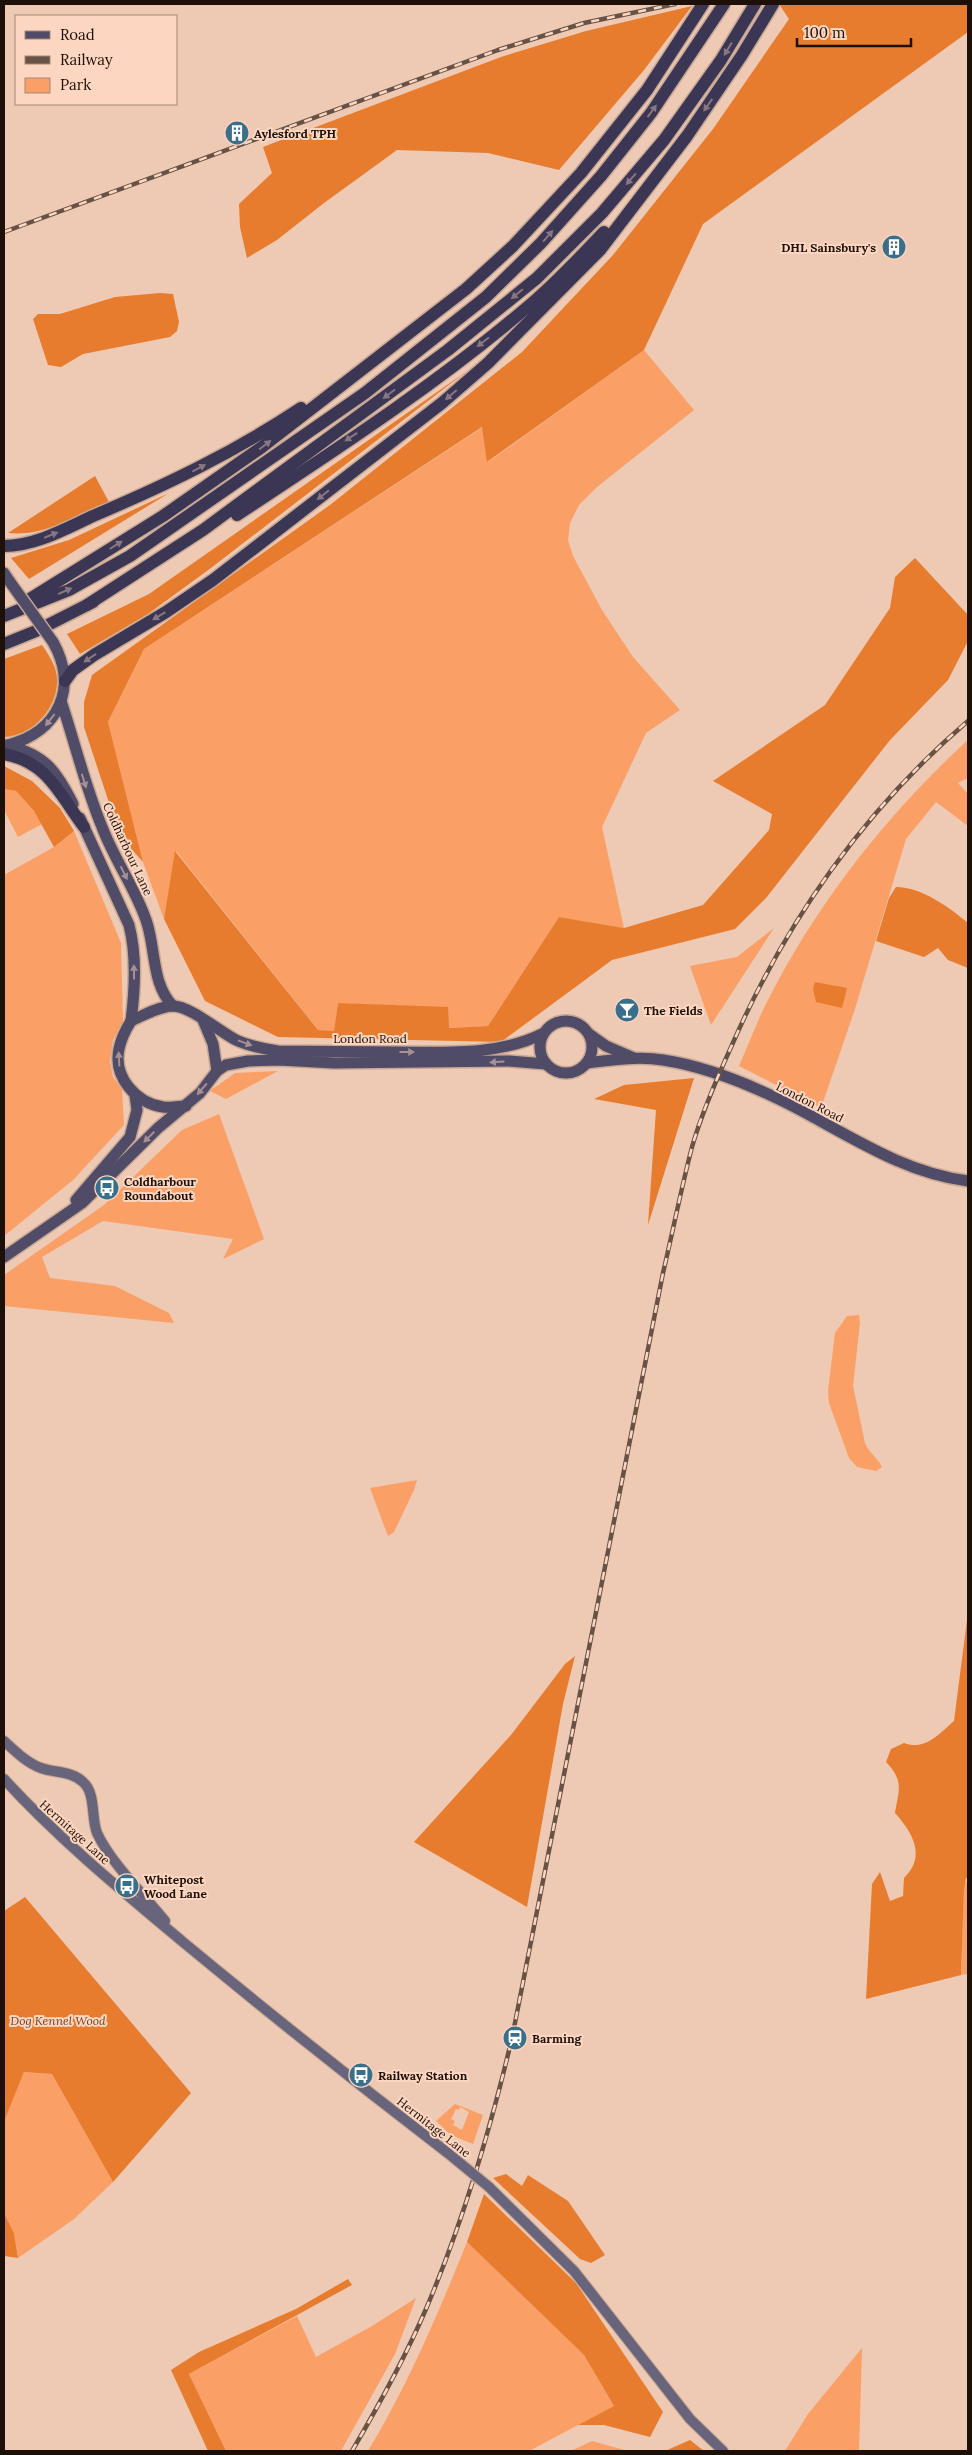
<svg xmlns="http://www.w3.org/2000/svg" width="972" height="2455" font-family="Lora,serif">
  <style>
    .green { fill: #fa9f66; fill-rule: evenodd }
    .forest { fill: #e77c2e }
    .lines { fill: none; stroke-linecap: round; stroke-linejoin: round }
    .secondary-casing { stroke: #c8a894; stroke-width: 12 }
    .primary-casing { stroke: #c8a894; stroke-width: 14 }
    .highway-casing { stroke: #c8a894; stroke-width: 15 }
    .secondary { stroke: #68647b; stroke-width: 10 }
    .primary { stroke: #504b66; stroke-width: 11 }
    .highway { stroke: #3c3655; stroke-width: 12 }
    .rail-casing { stroke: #675245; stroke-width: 4.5 }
    .rail { stroke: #fcd6c0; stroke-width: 2.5; stroke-dasharray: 8; stroke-linecap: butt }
    .secondary-bridge-casing { stroke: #c8a894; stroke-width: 12; stroke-linecap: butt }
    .primary-bridge-casing { stroke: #c8a894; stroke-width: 14; stroke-linecap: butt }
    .secondary-bridge { stroke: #68647b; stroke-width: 10 }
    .primary-bridge { stroke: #504b66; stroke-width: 11 }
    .oneway { fill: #897680 }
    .oneway2 { fill: #a69093 }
    .labels { text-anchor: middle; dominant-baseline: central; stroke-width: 4; stroke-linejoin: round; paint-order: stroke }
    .poi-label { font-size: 12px; font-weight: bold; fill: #1d1008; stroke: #fcd6c0; text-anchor: start }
    .street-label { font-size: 12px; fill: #1d1008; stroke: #fcd6c0 }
    .park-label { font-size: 12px; font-style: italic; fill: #6f4225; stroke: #fcd6c0 }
  </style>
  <rect width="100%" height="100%" fill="#eec9b3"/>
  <g class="green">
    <path d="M644,350L694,410L597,487L579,505L570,523L568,540L573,556L602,610L633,657L680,710L646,733L602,827L624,928L559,917L488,1026L448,1028V1008L338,1003L334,1032L318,1030L176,851L164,919L143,862L108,722L144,649L483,427L488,462Z"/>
    <path d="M968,740V778L958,783L968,794V826L936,802L906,839L854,1012L821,1108L739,1066C749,1044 757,1021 768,1000C817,903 888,813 968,740Z"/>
    <path d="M4,789L16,791L34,811L42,824L18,837L4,810Z"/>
    <path d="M74,831L121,943L123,1022L113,1040L110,1061L113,1077L122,1089L124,1125L73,1180L4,1236V875L54,847Z"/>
    <path d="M774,928L711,1025L690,966L737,957Z"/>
    <path d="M278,1071L226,1099L210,1091L235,1073Z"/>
    <path d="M219,1114L264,1239L223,1259L233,1239L103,1221L42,1257L50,1278L115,1286L169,1313L174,1323L4,1306V1275L104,1205L182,1130Z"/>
    <path d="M859,1315L860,1323L853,1386L865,1443C869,1453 877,1457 882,1467L876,1471L857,1467L849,1458L829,1403L828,1391L835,1333L847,1316Z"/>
    <path d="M417,1480L414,1490L394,1532L388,1536L370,1488Z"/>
    <path d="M964,1881L968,1883V1974L961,1975Z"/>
    <path d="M24,2072L52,2074L113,2182L74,2219L18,2258L14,2233L4,2213V2122Z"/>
    <path d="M455,2104L483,2115L473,2144L451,2135L436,2121ZM460,2107L469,2112L462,2130L453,2125L455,2121L451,2119L456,2109L459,2110Z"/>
    <path d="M467,2242L584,2355L614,2406L529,2451H368C408,2385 438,2314 467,2242Z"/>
    <path d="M416,2298L395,2354L341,2451H226L189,2374L297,2316L316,2357L372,2326Z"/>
    <path d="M862,2348L859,2451H785L808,2414Z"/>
    <path d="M592,2441L628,2451H571Z"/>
  </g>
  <g class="forest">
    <path d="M779,4H968V32L703,224L644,350L487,462L482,427L144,649L108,722L143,862L120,836L84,727V702L92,675L330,505L522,352L613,255L713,129L789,19Z"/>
    <path d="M692,6L644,70L559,170L488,153L397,150L324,203L277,240L247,258L240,227L239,204L272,173L263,147L501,57L586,31Z"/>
    <path d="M160,293L173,294L179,322L177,331L170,337L83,354L61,367L48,365L33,319L38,314H60L115,297Z"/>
    <path d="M467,371L211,568L148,614L80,654L67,634L149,594Z"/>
    <path d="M95,476L109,502C77,516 43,537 8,533Z"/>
    <path d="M169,493L29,579L11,558L69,540Z"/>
    <path d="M915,558L968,615V641L948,680L890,740L766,898L735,929L612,960L501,1042L278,1037L205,1001L164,919L175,851L318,1030L334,1031L338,1003L448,1007L449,1028L488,1026L559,917L624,928L703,905L769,830L772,814L713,781L825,705L890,608L895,577Z"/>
    <path d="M42,645C47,652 52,660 55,668C65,700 36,736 4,737V659Z"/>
    <path d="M4,766L32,781L60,808L74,831L54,847L34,811L16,791L4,789Z"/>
    <path d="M896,887C922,887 950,908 968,923V968L948,960L938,948L924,957L876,941L889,898Z"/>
    <path d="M815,982L847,988L842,1008L816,1002L813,989Z"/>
    <path d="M694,1078L648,1225L656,1110L594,1099L624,1085Z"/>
    <path d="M967,1620L968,1879L966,1878L964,1888L961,1975L866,1999L872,1884L880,1872L890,1901L903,1896L904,1878C927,1856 912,1832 895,1813C899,1789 904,1781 886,1762L891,1749L904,1743C925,1751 939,1734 954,1721Z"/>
    <path d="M575,1656L563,1704L527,1907L414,1842L511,1735L565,1664Z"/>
    <path d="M25,1897L191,2093L113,2182L52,2074L24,2072L4,2122V1911Z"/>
    <path d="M506,2174L522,2186L528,2175L568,2201L605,2255L591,2263L580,2259L493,2178Z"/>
    <path d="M484,2194L576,2283L663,2412L650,2437L604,2425H578L614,2406L584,2355L467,2242Z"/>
    <path d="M4,2213L14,2233L18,2258L4,2256Z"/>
    <path d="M348,2279L352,2285L189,2374L226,2451H208L171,2370L199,2352L296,2309Z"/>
    <path d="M690,2440L704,2451H665Z"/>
  </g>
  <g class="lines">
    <defs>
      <g id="secondary">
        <path d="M4,1741C15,1751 27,1763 41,1768C55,1773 72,1771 83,1782C96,1793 91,1818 97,1833C111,1863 144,1895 165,1921"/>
        <path d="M4,1779C59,1839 121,1890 183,1942C270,2014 359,2085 449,2154"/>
        <path d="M489,2187L574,2271L690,2419L723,2451"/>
      </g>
      <g id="primary">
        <path d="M4,573L10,582"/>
        <path d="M61,701C75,743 85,786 102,827C114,859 135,888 146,920C156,947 151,984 173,1006"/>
        <path d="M7,745C45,755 56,770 73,804"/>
        <path d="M8,745C58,732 79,688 53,642"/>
        <path d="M80,818L129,925C137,956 135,989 131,1021"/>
        <path d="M203,1020L213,1044L217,1071"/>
        <circle cx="566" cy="1047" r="26"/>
        <path d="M589,1034L606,1046L634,1058"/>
        <path d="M587,1063C611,1060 638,1056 663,1060C716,1068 768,1092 815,1118C864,1145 912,1174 968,1181"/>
        <path d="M186,1106C178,1106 170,1108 163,1107C136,1103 113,1077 119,1049C121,1038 126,1029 131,1021C144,1015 158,1007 172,1006C189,1005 220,1032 236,1040C249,1046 264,1049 278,1051C317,1051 357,1052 396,1052C444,1052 498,1056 542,1034"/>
        <path d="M76,1200L130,1137L137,1110L135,1095"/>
        <path d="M4,1257L82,1203L158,1128L200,1093L217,1071L226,1065L248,1061L279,1060L334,1063L509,1061L546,1064"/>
      </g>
      <g id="highway">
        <path d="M237,515C337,449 440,382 531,304C557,282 580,257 604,232"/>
        <path d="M4,546C35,546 65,529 93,516C166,485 235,452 301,408"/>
        <path d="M28,600L163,516L262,447L466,289L513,246L581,173L647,90L703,4"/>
        <path d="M87,605L203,530L448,350L537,278L602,213L664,140L721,60L755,4"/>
        <path d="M4,616L69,590L130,556L365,393L486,297L541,243L601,176L651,113L724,4"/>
        <path d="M4,644L36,631L93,602"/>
        <path d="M65,681L73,670L94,655L166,612L213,580L442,403L488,363L600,250L687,136L742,55L773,4"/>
        <path d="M4,754C48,762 59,794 84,827"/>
      </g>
    </defs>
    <use href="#secondary" class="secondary-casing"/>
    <use href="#primary" class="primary-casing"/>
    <use href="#highway" class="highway-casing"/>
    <use href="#secondary" class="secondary"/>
    <use href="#primary" class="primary"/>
    <use href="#highway" class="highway"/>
    <defs>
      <g id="rail">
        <path d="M4,232L498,50L584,23L675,4"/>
        <path d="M352,2451C379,2405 405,2358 426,2309C463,2222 490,2131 512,2038L663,1273C673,1231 681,1189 692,1147C702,1112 717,1078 732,1045C786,921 865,809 968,721"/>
      </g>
    </defs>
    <use href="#rail" class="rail-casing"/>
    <use href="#rail" class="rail"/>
    <defs>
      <path id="secondary-bridge" d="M449,2154L489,2187"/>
      <path id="primary-bridge" d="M10,582L53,642"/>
    </defs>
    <use href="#secondary-bridge" class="secondary-bridge-casing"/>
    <use href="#primary-bridge" class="primary-bridge-casing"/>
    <use href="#secondary-bridge" class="secondary-bridge"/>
    <use href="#primary-bridge" class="primary-bridge"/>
  </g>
  <defs><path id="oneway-solid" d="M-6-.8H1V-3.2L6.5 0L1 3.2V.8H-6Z" transform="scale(1.25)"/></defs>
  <g class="oneway">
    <use href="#oneway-solid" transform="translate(728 49) rotate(121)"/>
    <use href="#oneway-solid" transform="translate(708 105) rotate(125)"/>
    <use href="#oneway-solid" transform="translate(652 111) rotate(-54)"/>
    <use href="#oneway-solid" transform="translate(631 179) rotate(131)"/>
    <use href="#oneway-solid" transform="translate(548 236) rotate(-49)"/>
    <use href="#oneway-solid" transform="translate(517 294) rotate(140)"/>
    <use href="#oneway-solid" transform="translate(483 342) rotate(143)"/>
    <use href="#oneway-solid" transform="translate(389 394) rotate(143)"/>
    <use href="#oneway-solid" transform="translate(451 395) rotate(139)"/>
    <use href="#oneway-solid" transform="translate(351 437) rotate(146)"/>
    <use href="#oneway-solid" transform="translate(265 445) rotate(-37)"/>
    <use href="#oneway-solid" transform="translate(199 468) rotate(-28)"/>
    <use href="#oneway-solid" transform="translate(323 495) rotate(142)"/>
    <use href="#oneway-solid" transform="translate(51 535) rotate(-22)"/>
    <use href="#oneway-solid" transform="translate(116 545) rotate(-32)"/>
    <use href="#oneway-solid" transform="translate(65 591) rotate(-24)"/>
    <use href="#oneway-solid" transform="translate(159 616) rotate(149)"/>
    <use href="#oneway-solid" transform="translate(90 658) rotate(146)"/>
  </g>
  <g class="oneway2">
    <use href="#oneway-solid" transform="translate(50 720) rotate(128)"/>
    <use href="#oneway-solid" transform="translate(84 781) rotate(73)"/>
    <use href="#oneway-solid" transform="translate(124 873) rotate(64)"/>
    <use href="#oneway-solid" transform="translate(134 972) rotate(-91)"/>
    <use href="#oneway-solid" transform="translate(245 1043) rotate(20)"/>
    <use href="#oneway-solid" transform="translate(407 1052)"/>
    <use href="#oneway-solid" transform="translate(119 1059) rotate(-93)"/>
    <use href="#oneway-solid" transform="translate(497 1062) rotate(176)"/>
    <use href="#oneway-solid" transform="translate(202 1089) rotate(131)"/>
    <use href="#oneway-solid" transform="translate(149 1137) rotate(135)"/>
  </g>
  <defs>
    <symbol id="building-disc" viewBox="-11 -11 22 22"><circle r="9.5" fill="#396f8a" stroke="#fcd6c0"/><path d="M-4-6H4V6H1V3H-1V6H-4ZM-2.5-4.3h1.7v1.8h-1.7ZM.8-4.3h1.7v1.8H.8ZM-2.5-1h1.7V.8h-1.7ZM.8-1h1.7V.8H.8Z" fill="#fff"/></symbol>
    <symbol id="bar-disc" viewBox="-11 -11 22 22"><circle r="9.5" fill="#396f8a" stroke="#fcd6c0"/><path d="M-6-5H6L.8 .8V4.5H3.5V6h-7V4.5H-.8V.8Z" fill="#fff"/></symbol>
    <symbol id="bus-disc" viewBox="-11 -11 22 22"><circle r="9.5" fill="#396f8a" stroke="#fcd6c0"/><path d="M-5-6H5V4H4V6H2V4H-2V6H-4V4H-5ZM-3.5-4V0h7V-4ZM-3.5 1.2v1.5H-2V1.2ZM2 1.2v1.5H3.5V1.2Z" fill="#fff"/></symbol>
    <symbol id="station-disc" viewBox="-11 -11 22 22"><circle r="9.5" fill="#396f8a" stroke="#fcd6c0"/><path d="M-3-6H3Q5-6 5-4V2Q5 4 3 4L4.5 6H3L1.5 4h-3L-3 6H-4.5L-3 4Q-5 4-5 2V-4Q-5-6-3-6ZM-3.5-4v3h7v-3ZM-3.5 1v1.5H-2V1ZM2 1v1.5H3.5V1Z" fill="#fff"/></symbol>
  </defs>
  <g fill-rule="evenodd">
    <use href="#building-disc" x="223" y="119" width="28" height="28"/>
    <use href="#building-disc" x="880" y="233" width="28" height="28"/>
    <use href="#bar-disc" x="613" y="996" width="28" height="28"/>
    <use href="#bus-disc" x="93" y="1174" width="28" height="28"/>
    <use href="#bus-disc" x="113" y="1872" width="28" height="28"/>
    <use href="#station-disc" x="501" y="2024" width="28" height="28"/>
    <use href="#bus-disc" x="347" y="2061" width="28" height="28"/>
  </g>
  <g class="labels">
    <g class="poi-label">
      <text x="254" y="133">Aylesford TPH</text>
      <text x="876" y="247" text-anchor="end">DHL Sainsbury's</text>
      <text x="644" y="1010">The Fields</text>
      <text x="124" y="1181">Coldharbour<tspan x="124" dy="14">Roundabout</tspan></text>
      <text x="144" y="1879">Whitepost<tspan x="144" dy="14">Wood Lane</tspan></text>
      <text x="532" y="2038">Barming</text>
      <text x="378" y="2075">Railway Station</text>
    </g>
    <g class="street-label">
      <text transform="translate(128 849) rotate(65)">Coldharbour Lane</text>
      <text x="370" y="1038">London Road</text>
      <text transform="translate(810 1102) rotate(27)">London Road</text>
      <text transform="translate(75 1832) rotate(42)">Hermitage Lane</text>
      <text transform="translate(434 2127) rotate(38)">Hermitage Lane</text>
    </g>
    <g class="park-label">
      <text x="58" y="2020">Dog Kennel Wood</text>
    </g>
  </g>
  <rect width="972" height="2455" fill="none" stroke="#1d1008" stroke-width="10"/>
  <rect x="15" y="15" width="162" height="90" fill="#fcd6c0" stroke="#a38776"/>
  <rect x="25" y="31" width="25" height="8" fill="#504b66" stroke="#a38776"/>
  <text x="60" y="40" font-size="15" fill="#1d1008">Road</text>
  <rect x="25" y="56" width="25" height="8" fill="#675245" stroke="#a38776"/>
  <text x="60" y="65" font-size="15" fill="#1d1008">Railway</text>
  <rect x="25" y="78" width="25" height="15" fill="#fa9f66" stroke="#a38776"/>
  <text x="60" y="90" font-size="15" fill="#1d1008">Park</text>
  <path d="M797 38v8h114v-8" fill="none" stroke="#1d1008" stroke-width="2.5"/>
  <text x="804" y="38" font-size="15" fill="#1d1008" stroke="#fcd6c0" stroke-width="4" paint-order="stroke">100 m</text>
</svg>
